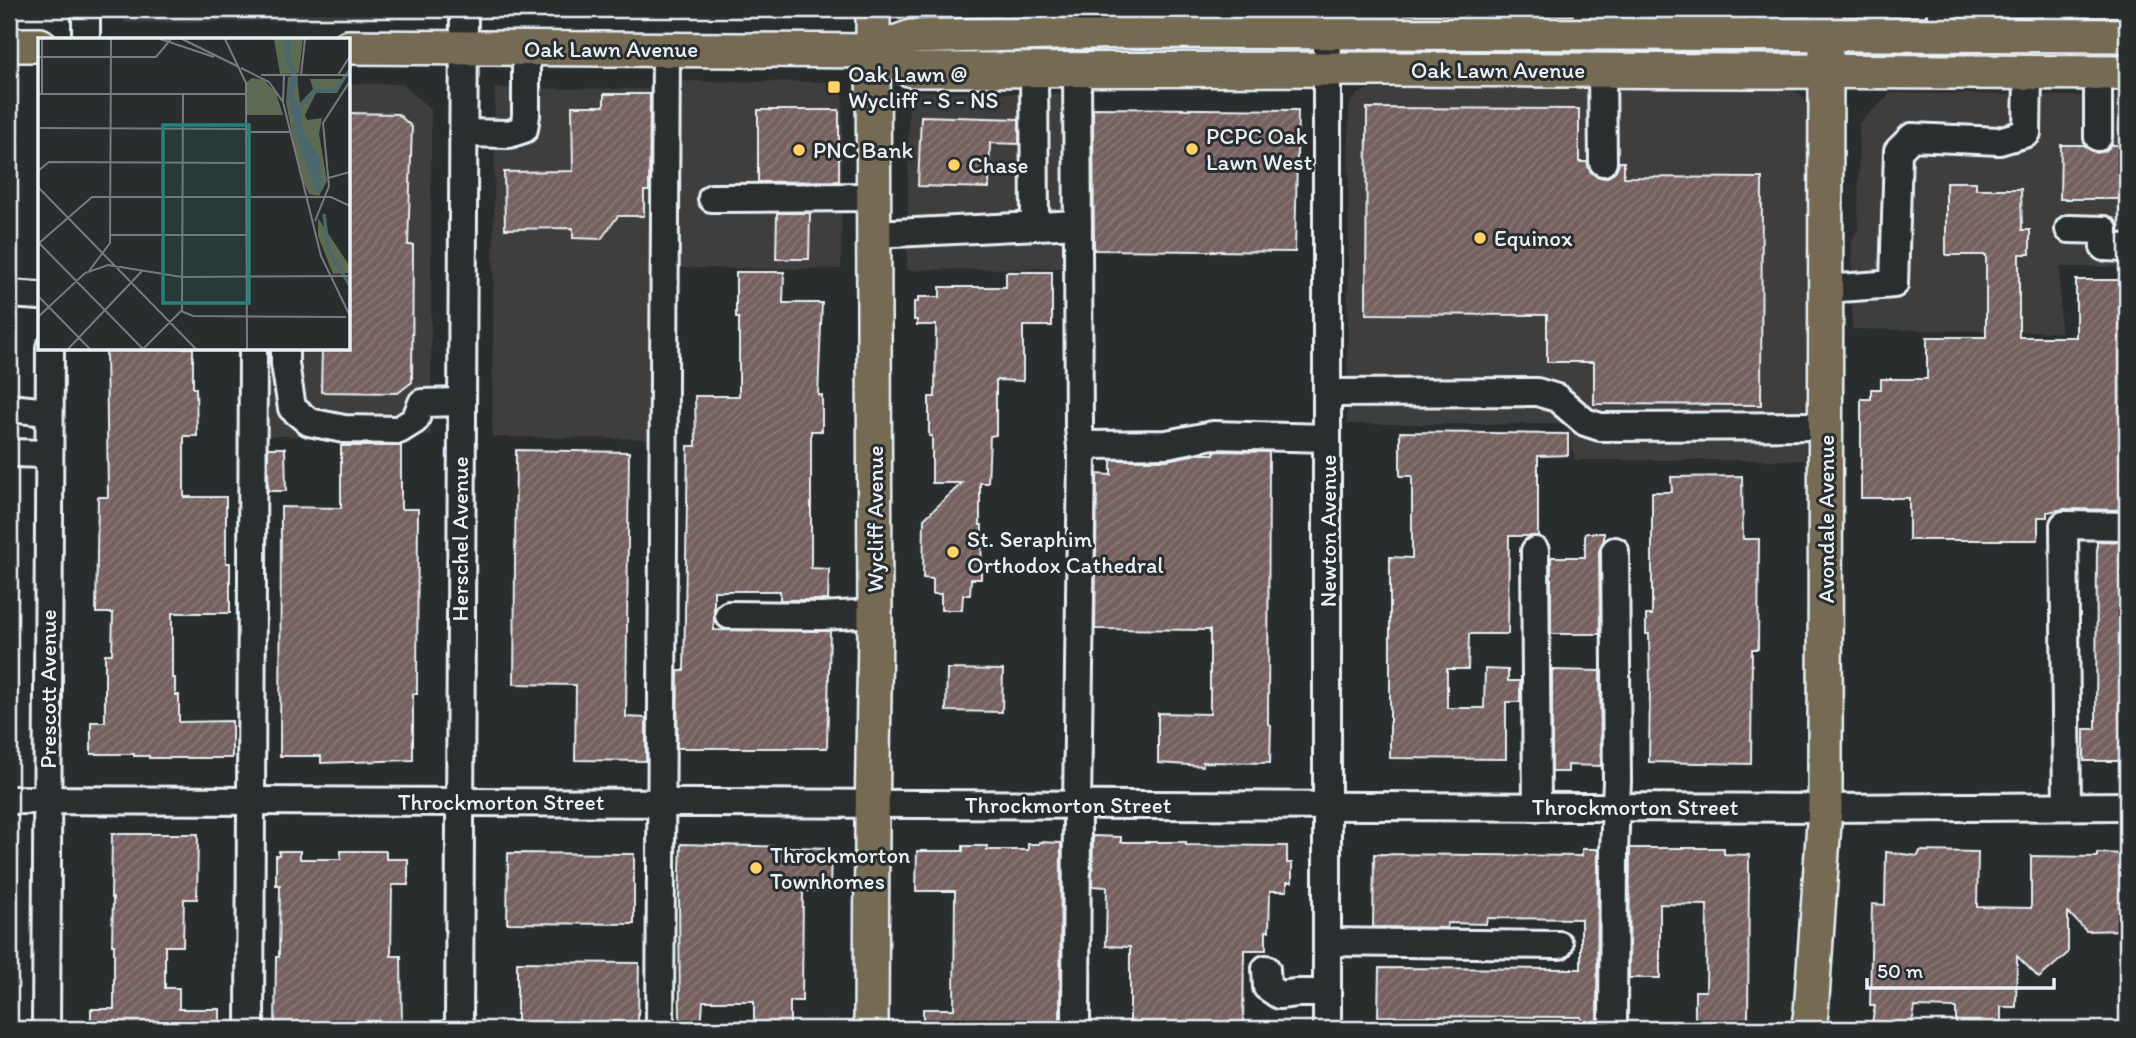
<svg xmlns="http://www.w3.org/2000/svg" width="2136" height="1038" font-family="Itim,sans-serif">
  <style>
    .built { fill: #403d3c }
    .building { fill: url(#building-hatch); stroke: #e8f1f8; stroke-width: 2 }
    .lines { fill: none; stroke-linecap: round; stroke-linejoin: round }
    .minor-casing { stroke: #e8f1f8; stroke-width: 32 }
    .major-casing { stroke: #e8f1f8; stroke-width: 38 }
    .minor { stroke: #2a2d2e; stroke-width: 26 }
    .major { stroke: #756b52; stroke-width: 33 }
    .poi-dot { fill: #ffd166; stroke: #2a2d2e; stroke-width: 2.5 }
    .labels { text-anchor: middle; dominant-baseline: central; stroke-width: 6; stroke-linejoin: round; paint-order: stroke }
    .street-label { font-size: 23px; fill: #e8f1f8; stroke: #2a2d2e }
    .poi-label { font-size: 23px; fill: #e8f1f8; stroke: #2a2d2e; text-anchor: start }
    .inset-river { fill: none; stroke: #4a676c; stroke-width: 3.5 }
    .inset-road { fill: none; stroke: #767b7f; stroke-width: 2 }
    .view { fill: #25827c; fill-opacity: 0.15; stroke: #25827c; stroke-width: 3.5 }
    .inset-edge { fill: none; stroke: #e8f1f8; stroke-width: 3.5 }
  </style>
  <defs>
    <pattern id="building-hatch" width="6" height="6" patternUnits="userSpaceOnUse" patternTransform="scale(1.75)"><rect width="6" height="6" fill="#74615e"/><path d="M-1 1l2-2M0 6l6-6M5 7l2-2" fill="none" stroke="#887876"/></pattern>
  </defs>
  <rect width="100%" height="100%" fill="#2a2d2e"/>
  <filter id="ink" filterUnits="userSpaceOnUse"><feTurbulence type="fractalNoise" baseFrequency=".0143" numOctaves="2"/><feDisplacementMap in="SourceGraphic" scale="14" xChannelSelector="R" yChannelSelector="G"/><feConvolveMatrix kernelMatrix="1 2 1 2 8 2 1 2 1" color-interpolation-filters="sRGB"/></filter>
  <g filter="url(#ink)">
    <g class="built">
      <path d="M118,9H839L838,13L125,23Z"/>
      <path d="M679,81L843,82L841,269L678,268Z"/>
      <path d="M348,84H403L431,110V436H259V348H348Z"/>
      <path d="M1375,86L1780,88L1792,89L1801,94L1808,106L1805,460H1575L1569,433L1565,424H1347L1349,110L1351,101L1358,94Z"/>
      <path d="M495,88L656,89L653,439L492,437Z"/>
      <path d="M909,91L1070,94V268L907,270Z"/>
      <path d="M1891,93L2127,97V267H2060V332L1852,329V241L1858,228L1859,123Z"/>
    </g>
    <g class="building">
      <path d="M604,94H650L649,191H644V216H618L601,239L573,238V228L505,229L504,172L573,171L572,106H604Z"/>
      <path d="M1093,108L1298,110L1295,252L1094,250Z"/>
      <path d="M1367,108L1579,109V162H1587L1590,171L1596,176L1604,178L1610,176L1616,170L1619,162H1624V177L1762,178L1761,405L1594,404V362H1547V315L1366,314Z"/>
      <path d="M758,110H839V181L758,182Z"/>
      <path d="M348,113L398,114L412,127L408,245H413L412,382L398,393L321,392L322,348H348Z"/>
      <path d="M921,116L1019,119V144L990,143L989,188L918,186Z"/>
      <path d="M2061,145H2084L2090,150L2097,153L2105,151L2111,145H2127V199H2060Z"/>
      <path d="M1946,182H1976V189H2021L2022,230H2030V254H2019V337H2076V280H2127V510L2064,509L2047,512V517H2038V540H1909V498H1861V399H1871V389H1881V379H1927V337H1986V255H1946Z"/>
      <path d="M777,213H810L809,259H776Z"/>
      <path d="M736,272H784L783,303H822L818,395H822V431H811V568L829,569L828,600H780V591H714V630L830,631L827,748H677L678,671H684L688,446H696L695,396H739V318H736Z"/>
      <path d="M1006,272H1052V326H1023V381L996,380V435L990,436L988,483H980V525H982L981,579H971L970,595H963L962,610H941V594H933V579L923,578L924,519L962,483H932V436H929V397H935L936,325H917V320H914V302H918V297H940V287H1006Z"/>
      <path d="M106,348H193V388H196L197,436H184V497H226V563H230V613H172V678H175V695H179V722L232,721V758H149V756H134V754H91V722H105V654H112L113,613H96L98,497H108Z"/>
      <path d="M1400,432L1568,434V455L1538,456V536H1509L1508,634H1469L1468,669H1447V708H1484L1485,669L1508,670V681H1520V702H1506V759L1390,758V557L1412,558V476H1400Z"/>
      <path d="M341,446H401V509H418L417,694H413V760L321,763V756H280L281,507L341,508Z"/>
      <path d="M268,448H285L286,491H268Z"/>
      <path d="M516,450L629,452L626,717L646,718V761L575,760L576,685L514,684Z"/>
      <path d="M1214,451L1269,452L1268,724L1271,725L1270,763L1203,762V766L1158,763V713L1210,714V630L1095,629L1097,474L1111,475V460H1167L1197,454H1214Z"/>
      <path d="M1742,476L1743,539H1759L1758,649H1752L1751,764L1649,762L1650,685L1649,634H1646V615H1652V492H1672L1671,477Z"/>
      <path d="M1585,533H1604V540L1599,551L1600,634H1551V557H1585Z"/>
      <path d="M2097,541L2127,542V761H2084V729H2096Z"/>
      <path d="M947,669L1003,670L1002,712L946,711Z"/>
      <path d="M1552,670L1600,671L1601,766L1568,765V772H1552Z"/>
      <path d="M112,834H198L197,899H184L183,946H165V988H179V1009H220V1029H91V1009H114V945H112L113,898H111Z"/>
      <path d="M1093,836L1121,837V842H1186V845L1287,846V863H1292V882H1287V891H1270L1269,931H1266V950H1244L1243,1029H1130V947L1106,946L1107,887L1092,886Z"/>
      <path d="M1039,842L1061,843L1060,1029H923V1009H954L955,891H916L917,851H963V846H987V850H1028V844H1039Z"/>
      <path d="M681,844L831,848L830,891H803L802,1001H790V1029H754V1001H703L701,1029H680L679,897Z"/>
      <path d="M1630,848H1724V854L1749,855L1748,1029H1695V991H1706L1707,905L1660,904V978H1629Z"/>
      <path d="M1582,849H1598L1597,1029H1581V1017L1378,1016L1379,968L1581,969V919L1487,918L1486,924L1447,923V928L1373,927L1374,854L1582,856Z"/>
      <path d="M279,851H300V859H341V851H386V859H408V885H392L391,956H401L402,1029H275L276,957H279L280,885H276V855H279Z"/>
      <path d="M1920,851L1978,852L1977,907L2031,908V856L2097,857V853L2127,854V930L2086,931L2068,912V953L2039,978L2017,956L2016,1007H2001V1029H1956V1008L1915,1007L1911,1029H1871L1875,1006H1870L1872,904L1885,905L1886,852L1918,856Z"/>
      <path d="M508,853L634,854V924L507,923Z"/>
      <path d="M517,962L639,963L638,1029H517Z"/>
    </g>
    <g class="lines">
      <defs>
        <g id="minor">
          <path d="M1389,9V32"/>
          <path d="M1655,9V33"/>
          <path d="M1941,9V34"/>
          <path d="M2057,9V34"/>
          <path d="M1327,32V1029"/>
          <path d="M1586,33L1587,9"/>
          <path d="M86,40V9"/>
          <path d="M1034,69L1035,225"/>
          <path d="M1077,69L1079,428L1082,456"/>
          <path d="M1602,70L1603,162"/>
          <path d="M2098,73V137"/>
          <path d="M463,133L509,134L524,129L526,115V48"/>
          <path d="M712,198L874,197"/>
          <path d="M2069,229L2104,230V247L2127,248"/>
          <path d="M874,234L1078,224"/>
          <path d="M1826,289L1894,284L1898,151L1912,137L1999,141L2027,133L2028,73"/>
          <path d="M9,294L40,296"/>
          <path d="M285,348V364L292,408L309,422L344,429L399,430L415,420L422,403L461,402"/>
          <path d="M1327,393L1537,392L1557,398L1585,422L1600,427L1826,426"/>
          <path d="M9,408L49,412"/>
          <path d="M9,453L49,454"/>
          <path d="M1535,551L1537,807"/>
          <path d="M729,615L822,616L875,613"/>
          <path d="M9,800L1825,808L2127,806"/>
          <path d="M2067,806L2064,525L2127,526"/>
          <path d="M1327,942L1559,945"/>
          <path d="M1266,969L1267,987L1279,995L1296,993H1327"/>
          <path d="M46,1029L50,348"/>
          <path d="M250,1029L253,348"/>
          <path d="M459,1029L464,9"/>
          <path d="M660,1029L666,50"/>
          <path d="M1076,1029L1077,805L1082,456L1091,445L1167,444L1213,435L1327,438"/>
          <path d="M1613,1029L1614,851L1617,781L1615,551"/>
        </g>
        <g id="major">
          <path d="M9,45H40"/>
          <path d="M348,47L873,51L911,37L1128,31L2127,35"/>
          <path d="M873,51L911,70L1389,69L2127,73"/>
          <path d="M871,1029L872,823L875,630L873,9"/>
          <path d="M1808,1029L1811,1013L1825,808L1826,9"/>
        </g>
      </defs>
      <use href="#minor" class="minor-casing"/>
      <use href="#major" class="major-casing"/>
      <use href="#minor" class="minor"/>
      <use href="#major" class="major"/>
    </g>
  </g>
  <g class="poi-dot">
    <rect x="827" y="80" width="14" height="14" rx="3.5"/>
    <circle cx="1192" cy="149" r="7"/>
    <circle cx="799" cy="150" r="7"/>
    <circle cx="954" cy="165" r="7"/>
    <circle cx="1480" cy="238" r="7"/>
    <circle cx="953" cy="552" r="7"/>
    <circle cx="756" cy="868" r="7"/>
  </g>
  <g class="labels">
    <g class="street-label">
      <text x="611" y="49">Oak Lawn Avenue</text>
      <text x="1498" y="70">Oak Lawn Avenue</text>
      <text transform="translate(875 519) rotate(-90)">Wycliff Avenue</text>
      <text transform="translate(1826 519) rotate(-90)">Avondale Avenue</text>
      <text transform="translate(1328 531) rotate(-90)">Newton Avenue</text>
      <text transform="translate(460 539) rotate(-90)">Herschel Avenue</text>
      <text transform="translate(48 689) rotate(-90)">Prescott Avenue</text>
      <text x="501" y="802">Throckmorton Street</text>
      <text x="1068" y="805">Throckmorton Street</text>
      <text x="1635" y="807">Throckmorton Street</text>
    </g>
    <g class="poi-label">
      <text x="848" y="74">Oak Lawn @<tspan x="848" dy="26">Wycliff - S - NS</tspan></text>
      <text x="1206" y="136">PCPC Oak<tspan x="1206" dy="26">Lawn West</tspan></text>
      <text x="813" y="150">PNC Bank</text>
      <text x="968" y="165">Chase</text>
      <text x="1494" y="238">Equinox</text>
      <text x="967" y="539">St. Seraphim<tspan x="967" dy="26">Orthodox Cathedral</tspan></text>
      <text x="770" y="855">Throckmorton<tspan x="770" dy="26">Townhomes</tspan></text>
    </g>
  </g>
  <g transform="translate(38 38)">
    <rect width="312" height="312" fill="#2a2d2e"/>
    <path d="M236,1H265L261,35L242,36ZM250,39H259L262,65L275,51L272,41H307L299,55H278L267,77L269,82L284,80L281,96L289,143L281,158L271,156L262,137L248,64ZM214,40L226,42L238,55L245,77H209V44ZM280,180L311,227V235L295,236L280,198Z" fill="#5e6b53"/>
    <path d="M249,1H253L252,18L260,40L255,57L263,73V90L282,120L283,154L278,153L257,95L250,56L253,35L245,12Z" fill="#4a676c"/>
    <path class="inset-river" d="M262,70L276,53L297,52L312,32M286,176L290,210L312,248"/>
    <path class="inset-road" d="M122,1L176,19M144,1L201,29M187,1L208,45L209,311M0,19H118L133,1M203,30L231,44L245,64L283,218L312,278M223,37H312M263,37L267,1M300,37L312,18M0,56H208M4,56V1M245,63L246,37M0,90L207,91M207,94H252M0,133L11,124L207,125M290,140L312,134M0,149L158,311M277,183L291,148L285,85L312,43M72,197H208M1,205L105,311M0,206L54,159H293L312,168M51,233L72,205L73,1M0,258L52,311M143,273L155,278L308,279M0,279L47,235L70,227L144,239L312,238M30,311L104,233M105,311L144,272L145,56"/>
    <path class="view" d="M125,87H211V265H125Z"/>
    <rect width="312" height="312" class="inset-edge"/>
  </g>
  <rect width="2136" height="1038" fill="none" stroke="#2a2d2e" stroke-width="35"/>
  <rect x="18" y="18" width="2101" height="1003" fill="none" stroke="#e8f1f8" stroke-width="2.5" filter="url(#ink)"/>
  <path d="M1867 978v10h187v-10" fill="none" stroke="#e8f1f8" stroke-width="3.5"/>
  <text x="1877" y="978" font-size="21" fill="#e8f1f8" stroke="#2a2d2e" stroke-width="5" paint-order="stroke">50 m</text>
</svg>
